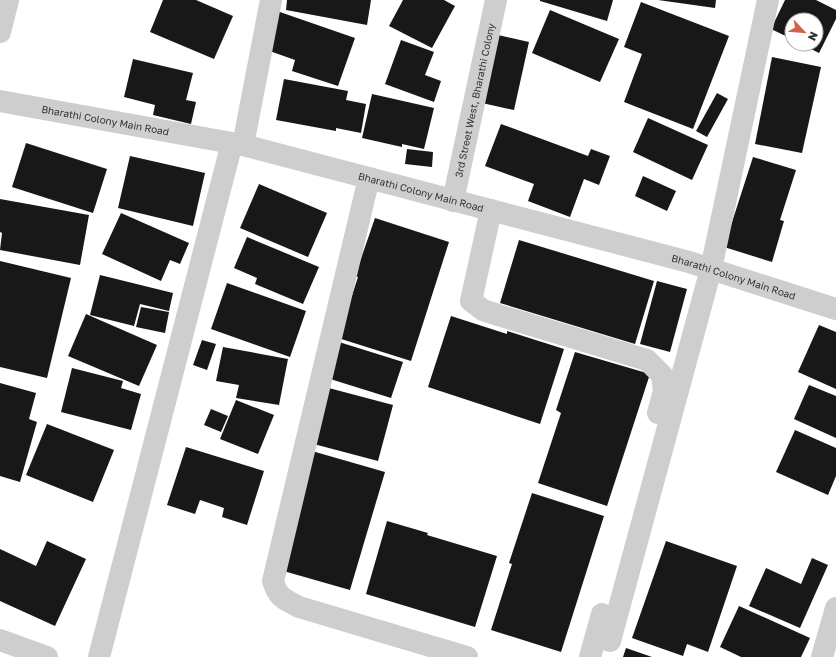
<svg xmlns="http://www.w3.org/2000/svg" width="836" height="657" font-family="'Golos Text',sans-serif">
  <style>
    .building { fill: #181818 }
    .lines { fill: none; stroke-linecap: round; stroke-linejoin: round }
    .minor { stroke: #cecece; stroke-width: 22 }
    .labels { text-anchor: middle; dominant-baseline: central; stroke-width: 4; stroke-linejoin: round; paint-order: stroke }
    .street-label { font-size: 10px; fill: #313131; stroke: #fff }
  </style>
  <rect width="100%" height="100%" fill="#fff"/>
  <g class="building">
    <path d="M163,0H196L233,16L214,59L150,32Z"/>
    <path d="M287,0H371L367,25L286,10Z"/>
    <path d="M403,0H444L455,6L432,48L389,26Z"/>
    <path d="M540,0H613L607,21L540,1Z"/>
    <path d="M658,0H716L715,8Z"/>
    <path d="M785,0H816L836,10V19L819,53L801,44H816V20H792V39L771,29Z"/>
    <path d="M641,2L729,36L693,129L624,102L642,54L624,47Z"/>
    <path d="M550,10L619,39L600,82L532,53Z"/>
    <path d="M277,11L355,38L338,86L292,71L295,60L264,49Z"/>
    <path d="M498,35L529,42L514,110L482,103Z"/>
    <path d="M401,40L434,52L425,75L441,81L434,102L385,84Z"/>
    <path d="M772,57L821,67L802,153L755,144Z"/>
    <path d="M133,59L193,73L186,100L196,102L191,124L153,115L155,105L124,97Z"/>
    <path d="M284,79L348,91L346,100L366,104L361,133L336,128V131L276,120Z"/>
    <path d="M717,93L728,99L707,137L696,131Z"/>
    <path d="M372,94L434,108L424,149L402,144V147L362,138Z"/>
    <path d="M648,118L708,145L692,180L633,152Z"/>
    <path d="M501,124L588,156L591,149L610,156L599,185L584,179L570,217L528,201L534,184L485,166Z"/>
    <path d="M26,143L107,169L93,213L12,187Z"/>
    <path d="M407,149L433,152L432,167L405,164Z"/>
    <path d="M130,156L205,173L193,226L118,208Z"/>
    <path d="M753,157L796,170L780,220L784,221L772,262L724,247Z"/>
    <path d="M643,176L676,191L667,211L635,196Z"/>
    <path d="M259,184L327,213L308,257L240,228Z"/>
    <path d="M0,199L89,215L80,265L0,250L2,233L0,232Z"/>
    <path d="M121,213L189,243L180,264L170,260L161,281L102,254Z"/>
    <path d="M375,218L449,242L411,361L338,338L358,277L355,276Z"/>
    <path d="M247,237L319,267L303,304L255,284L257,278L234,268Z"/>
    <path d="M519,240L654,281L635,344L500,303Z"/>
    <path d="M0,261L71,278L47,378L0,367Z"/>
    <path d="M100,275L173,293L169,311L140,304L134,326L90,315Z"/>
    <path d="M657,281L687,289L670,352L640,344Z"/>
    <path d="M227,283L306,311L290,357L211,329Z"/>
    <path d="M141,307L169,312L165,333L136,327Z"/>
    <path d="M86,314L157,345L139,386L68,356Z"/>
    <path d="M451,316L507,334V331L564,349L540,424L428,387Z"/>
    <path d="M819,325L836,332V389L798,372Z"/>
    <path d="M202,340L216,344L207,370L193,365Z"/>
    <path d="M339,342L403,362L391,398L327,378Z"/>
    <path d="M223,347L288,359L279,405L236,398L239,385L216,381Z"/>
    <path d="M575,352L650,374L607,506L538,483L561,413L556,410Z"/>
    <path d="M72,368L123,381L121,388L141,394L131,430L61,412Z"/>
    <path d="M0,383L36,393L29,419L37,422L20,482L0,476Z"/>
    <path d="M809,385L836,396V438L794,419Z"/>
    <path d="M325,387L393,405L378,461L310,443Z"/>
    <path d="M236,400L274,415L258,454L220,439Z"/>
    <path d="M211,409L228,416L221,432L204,425Z"/>
    <path d="M47,424L114,450L93,502L26,475Z"/>
    <path d="M795,430L836,448V476L828,495L776,472Z"/>
    <path d="M186,447L264,471L247,525L222,517L224,508L200,500L195,514L167,505Z"/>
    <path d="M312,451L385,472L350,590L280,570Z"/>
    <path d="M532,493L604,516L561,652L491,630L512,564L509,563Z"/>
    <path d="M387,521L428,533L427,535L497,556L475,627L366,594Z"/>
    <path d="M47,541L86,559L55,626L0,601V549L36,566Z"/>
    <path d="M666,541L737,566L708,652L687,644L683,656L632,638Z"/>
    <path d="M812,558L828,565L800,628L749,606L766,568L801,584Z"/>
    <path d="M739,606L810,638L801,657H741L720,647Z"/>
    <path d="M626,648L652,657H623Z"/>
  </g>
  <g class="lines">
    <g class="minor">
      <path d="M0,32L8,0"/>
      <path id="s1" d="M0,101L243,145L689,262L836,309"/>
      <path d="M243,145L271,0"/>
      <path d="M369,178L273,581C278,598 284,599 299,607L467,657"/>
      <path id="s2" d="M453,201L496,0"/>
      <path d="M491,210L471,301L483,310L498,315L647,360L662,375L664,391L658,413"/>
      <path d="M0,640L47,657"/>
      <path d="M610,641L711,269L768,0"/>
      <path d="M99,657L232,143"/>
      <path d="M590,657L602,614"/>
      <path d="M822,657L836,608"/>
    </g>
  </g>
  <g class="labels">
    <g class="street-label">
      <text stroke="none"><textPath href="#s2" startOffset="103">3rd Street West, Bharathi Colony</textPath></text>
      <text stroke="none"><textPath href="#s1" startOffset="107">Bharathi Colony Main Road</textPath></text>
      <text stroke="none"><textPath href="#s1" startOffset="431">Bharathi Colony Main Road</textPath></text>
      <text stroke="none"><textPath href="#s1" startOffset="755">Bharathi Colony Main Road</textPath></text>
    </g>
  </g>
  <g transform="translate(804 32) rotate(116)"><circle r="19" fill="#ffffff" stroke="#adadad"/>
  <path d="M0-3L7 15L0 10L-7 15Z" fill="#d26149"/>
  <text y="-6" font-size="11" font-weight="bold" text-anchor="middle" fill="#313131">N</text>
  </g>
</svg>
